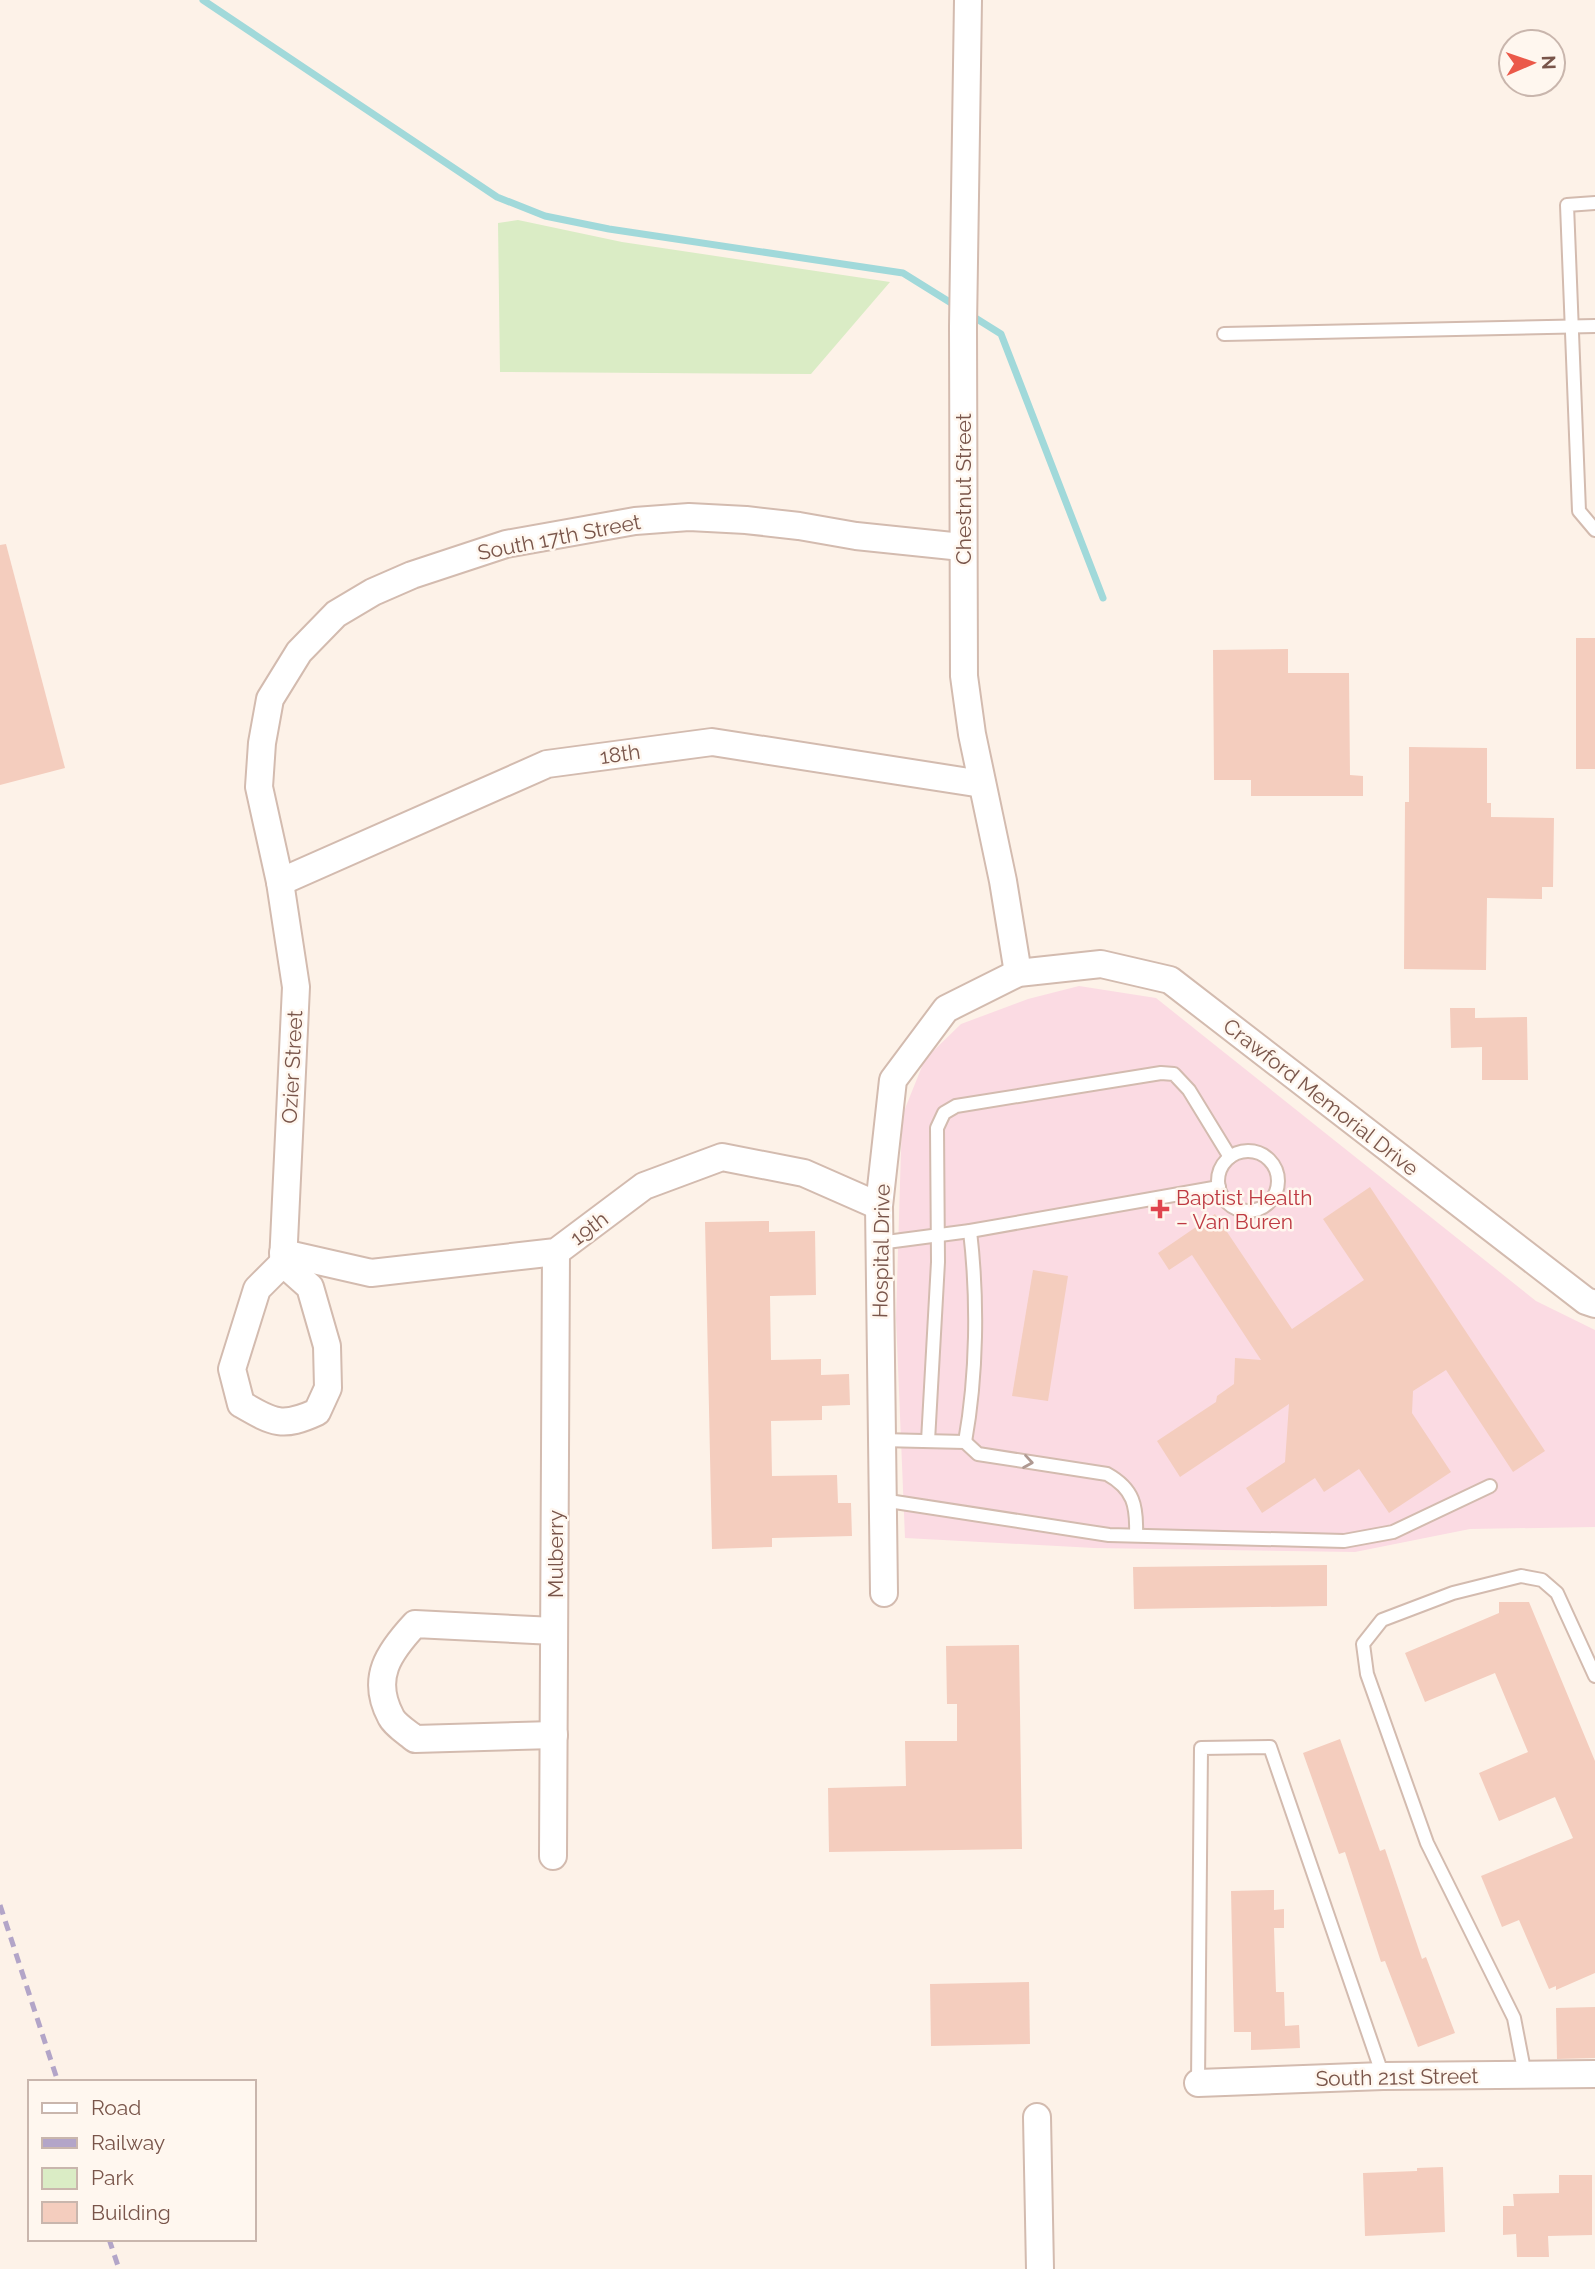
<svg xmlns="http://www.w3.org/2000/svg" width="1595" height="2269" font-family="Raleway,sans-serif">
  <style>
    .medical { fill: #fbdbe3 }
    .green { fill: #daecc5 }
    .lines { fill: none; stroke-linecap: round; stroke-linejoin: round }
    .stream { stroke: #a1d9da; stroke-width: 7 }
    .building { fill: #f4cdbe }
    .service-casing { stroke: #d3bbaf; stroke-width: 16 }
    .minor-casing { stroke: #d3bbaf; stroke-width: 30 }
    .service { stroke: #fff; stroke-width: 12 }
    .minor { stroke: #fff; stroke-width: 26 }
    .rail { stroke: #b3a5c8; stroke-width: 5; stroke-dasharray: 10 7; stroke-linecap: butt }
    .oneway { stroke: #af9992 }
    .health-dot { fill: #e0444e; stroke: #fff7ef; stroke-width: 2.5 }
    .labels { text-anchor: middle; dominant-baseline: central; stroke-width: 5; stroke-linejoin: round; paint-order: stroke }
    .street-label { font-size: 21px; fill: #79554a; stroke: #fff7ef }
    .health-label { font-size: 21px; fill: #be3a42; stroke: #fff7ef; text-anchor: start }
  </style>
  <rect width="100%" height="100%" fill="#fdf2e8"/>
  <path class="medical" d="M1079,986L1156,998L1536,1301L1595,1330V1527L1470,1529L1355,1552L1094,1548L905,1538L896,1318L902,1116L925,1059L961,1024L1028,999Z"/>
  <path class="green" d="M518,220L622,242L890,282L811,374L500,372L498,223Z"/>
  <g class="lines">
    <g class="stream">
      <path d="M203,0L497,197L545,216L609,229L903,273L956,306"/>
      <path d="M969,314L1001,334L1103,598"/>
    </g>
  </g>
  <g class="building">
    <path d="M6,544L65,768L0,785V545Z"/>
    <rect x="1576" y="638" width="19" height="131"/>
    <path d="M1288,649V673H1349L1350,775L1363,776V796H1251V780H1214L1213,650Z"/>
    <path d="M1409,747L1487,748V803H1491V817L1554,818L1553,887H1542V899L1487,898L1486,970L1404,969L1405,802H1409Z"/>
    <path d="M1450,1008H1475V1018L1527,1017L1528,1080H1482V1047L1451,1048Z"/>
    <path d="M1370,1187L1545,1451L1513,1472L1446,1370L1413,1391L1412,1413L1451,1472L1389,1513L1359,1469L1324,1492L1315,1478L1262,1513L1246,1488L1285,1462L1289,1404L1180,1477L1157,1441L1216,1402L1217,1396L1234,1384L1235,1358L1261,1360L1192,1255L1169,1270L1158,1253L1215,1214L1292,1329L1364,1280L1323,1219Z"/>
    <path d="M769,1221V1232L815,1231L816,1295L770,1296L771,1360L821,1359V1375L849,1374L850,1405L822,1406V1420L771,1421L772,1476L837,1475L838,1503H851L852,1536L772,1538V1547L712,1549L705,1222Z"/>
    <path d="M1033,1270L1068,1276L1048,1401L1012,1396Z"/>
    <path d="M1327,1565V1606L1134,1609L1133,1567Z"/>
    <path d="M1499,1602H1529L1595,1761V1973L1556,1990V1986L1549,1989L1519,1920L1502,1927L1481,1876L1573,1838L1555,1797L1499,1821L1479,1773L1528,1752L1495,1673L1425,1702L1405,1653L1499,1613Z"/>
    <path d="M1019,1645L1022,1849L829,1852L828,1788L906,1786L905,1741H957V1704H947L946,1646Z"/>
    <path d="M1340,1739L1380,1851L1385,1849L1422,1959L1426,1957L1455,2033L1418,2047L1385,1961L1381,1962L1345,1852L1339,1854L1303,1753Z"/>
    <path d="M1274,1890V1910L1284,1909V1928H1274L1276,1992H1284L1285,2026L1299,2025L1300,2048L1251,2050V2032H1234L1231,1891Z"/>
    <path d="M1029,1982L1030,2044L931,2046L930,1984Z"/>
    <path d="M1595,2007V2058L1557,2059L1556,2008Z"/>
    <path d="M1443,2167L1445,2232L1365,2236L1363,2173L1417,2171V2168Z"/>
    <path d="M1559,2175H1592V2235L1548,2236L1549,2257H1517L1516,2234L1503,2235V2206H1514L1513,2194L1559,2193Z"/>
  </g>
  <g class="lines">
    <defs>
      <g id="service">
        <path d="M1595,203L1567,205L1579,511L1595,530"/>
        <path d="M1224,334L1595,326"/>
        <circle cx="1248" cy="1181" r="30"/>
        <path d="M879,1243L970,1231L1219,1187"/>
        <path d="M881,1440L965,1442L978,1454L1107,1474C1134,1489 1137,1506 1136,1535"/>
        <path d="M928,1441L938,1262L937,1128L944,1113L956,1106L1161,1073L1174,1074L1189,1090L1230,1157"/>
        <path d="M965,1442C977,1375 978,1299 970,1231"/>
        <path d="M882,1500L1109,1535L1344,1541L1393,1532L1490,1486"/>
        <path d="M1525,2075L1514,2018L1427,1843L1367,1674L1363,1644L1382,1620L1453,1593L1521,1576L1542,1580L1557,1593L1595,1676"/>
        <path d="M1198,2083L1201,1748L1270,1747L1383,2076"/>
      </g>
      <g id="minor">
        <path d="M968,0L963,327L964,676L972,734L1003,881L1018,973"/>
        <path d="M280,882L547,764L712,742L982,784"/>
        <path d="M283,1253L371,1273L556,1252L644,1186L722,1157L804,1173L879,1206"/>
        <path d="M283,1263L296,987L280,882L259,787L262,743L270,699L299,652L336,614L373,592L412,575L506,544L635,521L689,517L746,520L799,526L856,536L962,547"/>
        <path d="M283,1263L310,1287L327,1346L328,1388L317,1412C282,1428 274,1423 241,1404L232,1369L257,1289Z"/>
        <path d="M884,1593L879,1206L893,1080L946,1009L1018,973L1101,964L1170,980L1586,1301L1595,1304"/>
        <path d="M554,1735L415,1739C408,1733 395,1725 391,1717C370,1678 389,1652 415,1624L554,1631"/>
        <path d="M553,1856L556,1252"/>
        <path d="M1198,2083L1383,2076L1595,2074"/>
        <path d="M1037,2117L1040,2269"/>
      </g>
    </defs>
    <use href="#service" class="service-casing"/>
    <use href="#minor" class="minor-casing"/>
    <use href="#service" class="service"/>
    <use href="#minor" class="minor"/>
    <g class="rail">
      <path d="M0,1905L58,2082"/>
      <path d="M109,2239L119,2269"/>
    </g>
  </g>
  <defs><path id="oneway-chevron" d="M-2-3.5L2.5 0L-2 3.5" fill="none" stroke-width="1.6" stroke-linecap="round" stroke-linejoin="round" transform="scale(1.75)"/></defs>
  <use class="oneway" href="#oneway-chevron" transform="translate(1028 1462) rotate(9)"/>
  <path class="health-dot" d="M1156.5 1198.5h7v7h7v7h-7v7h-7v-7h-7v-7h7z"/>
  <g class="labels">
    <g class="street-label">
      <text transform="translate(963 489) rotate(-90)">Chestnut Street</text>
      <text transform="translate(559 537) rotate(-11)">South 17th Street</text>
      <text transform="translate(620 754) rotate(-8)">18th</text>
      <text transform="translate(292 1067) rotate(-87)">Ozier Street</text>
      <text transform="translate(1321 1097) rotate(38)">Crawford Memorial Drive</text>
      <text transform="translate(589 1228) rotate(-37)">19th</text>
      <text transform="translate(881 1251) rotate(-89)">Hospital Drive</text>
      <text transform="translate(555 1554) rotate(-90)">Mulberry</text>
      <text transform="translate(1397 2077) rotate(-1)">South 21st Street</text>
    </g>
    <g class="health-label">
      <text x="1176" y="1197">Baptist Health<tspan x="1176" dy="24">– Van Buren</tspan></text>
    </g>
  </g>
  <rect x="28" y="2080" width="228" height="161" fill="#fff7ef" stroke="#c9b6ad" stroke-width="2"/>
  <rect x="42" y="2103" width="35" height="10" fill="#ffffff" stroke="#c9b6ad" stroke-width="2"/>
  <text x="91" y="2115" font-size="21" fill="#79554a">Road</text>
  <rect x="42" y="2138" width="35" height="10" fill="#b3a5c8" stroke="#c9b6ad" stroke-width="2"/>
  <text x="91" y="2150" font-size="21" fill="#79554a">Railway</text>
  <rect x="42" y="2168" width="35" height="21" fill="#daecc5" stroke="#c9b6ad" stroke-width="2"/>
  <text x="91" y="2185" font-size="21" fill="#79554a">Park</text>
  <rect x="42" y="2202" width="35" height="21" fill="#f4cdbe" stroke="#c9b6ad" stroke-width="2"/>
  <text x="91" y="2220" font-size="21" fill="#79554a">Building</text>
  <g transform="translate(1532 63) rotate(88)"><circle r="33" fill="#fff7ef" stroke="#c9b6ad" stroke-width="2"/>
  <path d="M0-5L12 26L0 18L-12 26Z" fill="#eb5949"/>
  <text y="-10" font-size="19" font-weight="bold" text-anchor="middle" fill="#79554a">N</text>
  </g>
</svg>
